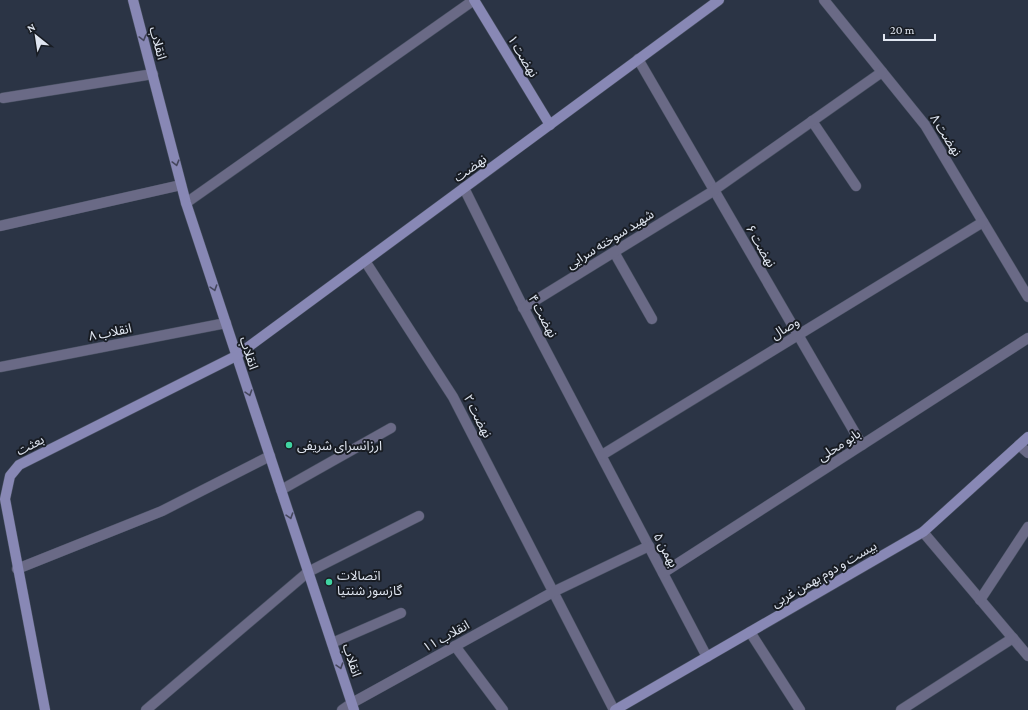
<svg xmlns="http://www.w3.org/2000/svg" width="1028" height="710" font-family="'Crimson Pro','Noto Sans Arabic',serif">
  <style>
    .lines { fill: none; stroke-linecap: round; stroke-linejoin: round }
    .street-casing { stroke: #485061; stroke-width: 11 }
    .secondary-casing { stroke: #485061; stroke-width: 11 }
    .street { stroke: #6a6a86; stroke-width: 10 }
    .secondary { stroke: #8888b5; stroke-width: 10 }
    .oneway { stroke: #45475d }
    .poi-dot { fill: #40d4a2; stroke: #181c23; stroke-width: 1.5 }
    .labels { text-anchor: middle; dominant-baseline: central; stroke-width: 4; stroke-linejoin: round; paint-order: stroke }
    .street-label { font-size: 13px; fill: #e0e6f1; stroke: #181c23 }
    .poi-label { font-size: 13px; fill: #e0e6f1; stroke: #181c23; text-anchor: start }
  </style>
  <rect width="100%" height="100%" fill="#2b3445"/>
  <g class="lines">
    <defs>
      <g id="street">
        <path d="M824,0L925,125L1028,297"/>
        <path d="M638,59L862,445"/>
        <path d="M3,98L153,74"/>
        <path d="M812,121L856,186"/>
        <path d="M464,188L521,303L707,657"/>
        <path d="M186,203L474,0"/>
        <path d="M0,226L181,185"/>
        <path d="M614,252L652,319"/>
        <path d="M365,261L453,397L614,710"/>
        <path d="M523,308L710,193L882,72"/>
        <path d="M0,367L226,323"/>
        <path d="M1019,445L1028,453"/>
        <path d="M602,455L983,222"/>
        <path d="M281,490L391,428"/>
        <path d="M923,532L1028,656"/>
        <path d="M17,569L162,511L270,456"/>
        <path d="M663,573L1028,338"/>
        <path d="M980,600L1028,527"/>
        <path d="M750,632L800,710"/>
        <path d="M332,643L401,613"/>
        <path d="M455,646L503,710"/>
        <path d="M146,710L308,572L419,516"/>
        <path d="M342,710L352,703L553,592L649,546"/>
        <path d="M901,710L1013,638"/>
      </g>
      <g id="secondary">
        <path d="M133,0L186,203L354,710"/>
        <path d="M474,0L550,125"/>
        <path d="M45,710L5,499L10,476L19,465L236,356L719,0"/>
        <path d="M615,710L923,532L1028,437"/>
      </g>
    </defs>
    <use href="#street" class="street-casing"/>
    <use href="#secondary" class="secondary-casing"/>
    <use href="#street" class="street"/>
    <use href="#secondary" class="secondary"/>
  </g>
  <defs><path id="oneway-chevron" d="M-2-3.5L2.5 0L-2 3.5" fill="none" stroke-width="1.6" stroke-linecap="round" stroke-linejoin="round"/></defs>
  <g class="oneway">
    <use href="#oneway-chevron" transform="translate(143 38) rotate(75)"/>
    <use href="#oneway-chevron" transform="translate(176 163) rotate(75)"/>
    <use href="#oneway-chevron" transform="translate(214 288) rotate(72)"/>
    <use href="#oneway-chevron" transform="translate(249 393) rotate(72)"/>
    <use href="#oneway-chevron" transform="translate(290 516) rotate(72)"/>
    <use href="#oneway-chevron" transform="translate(340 666) rotate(72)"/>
  </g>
  <g class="poi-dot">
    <circle cx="289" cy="445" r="4"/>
    <circle cx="329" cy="582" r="4"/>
  </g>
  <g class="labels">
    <g class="street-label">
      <text transform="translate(158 43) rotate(75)">انقلاب</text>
      <text transform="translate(523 56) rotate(59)">۱ نهضت</text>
      <text transform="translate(946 135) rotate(58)">۸ نهضت</text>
      <text transform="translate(470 168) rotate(-36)">نهضت</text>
      <text transform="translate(610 239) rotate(-32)">شهید سوخته سرایی</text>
      <text transform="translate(761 246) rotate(60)">۶ نهضت</text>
      <text transform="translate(543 316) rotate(62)">۴ نهضت</text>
      <text transform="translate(785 328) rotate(-31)">وصال</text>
      <text transform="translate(110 332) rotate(-11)">۸ انقلاب</text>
      <text transform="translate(249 353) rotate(72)">انقلاب</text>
      <text transform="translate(478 416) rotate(63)">۲ نهضت</text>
      <text transform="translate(30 445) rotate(-28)">بعثت</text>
      <text transform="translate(839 445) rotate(-33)">بابو محلی</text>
      <text transform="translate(666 550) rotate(62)">۵ بهمن</text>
      <text transform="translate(824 574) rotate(-30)">بیست و دوم بهمن غربی</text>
      <text transform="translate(446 636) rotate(-29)">۱۱ انقلاب</text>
      <text transform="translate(352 660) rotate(72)">انقلاب</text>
    </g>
    <g class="poi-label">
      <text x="297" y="445">ارزانسرای شریفی</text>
      <text x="337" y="575">اتصالات<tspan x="337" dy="15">گازسوز شنتیا</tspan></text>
    </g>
  </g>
  <g transform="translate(36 36) rotate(330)" stroke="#181c23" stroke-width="3" paint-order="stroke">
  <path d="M0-3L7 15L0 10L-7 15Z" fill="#e0e6f1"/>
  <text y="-6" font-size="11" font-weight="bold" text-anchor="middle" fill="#e0e6f1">N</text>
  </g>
  <path d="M884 34v6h51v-6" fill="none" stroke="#e0e6f1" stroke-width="2"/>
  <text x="890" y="34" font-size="12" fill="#e0e6f1" stroke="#181c23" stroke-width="3" paint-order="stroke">20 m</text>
</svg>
